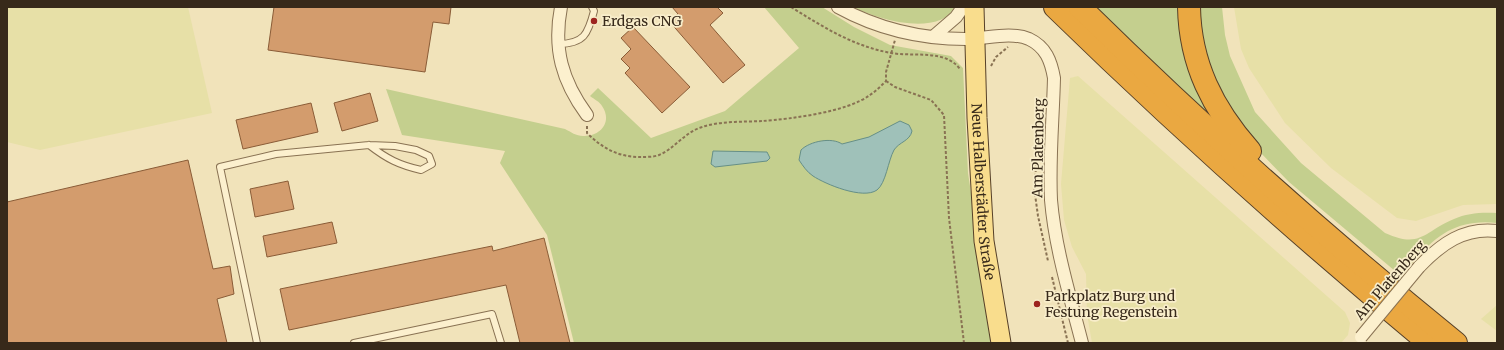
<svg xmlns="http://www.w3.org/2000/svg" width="1504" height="350" font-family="Merriweather,serif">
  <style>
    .farmland { fill: #e7e0a7 }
    .green { fill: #c4cf8e }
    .water { fill: #9fc1b9; stroke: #668f87 }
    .building { fill: #d39c6d; stroke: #8a5c37 }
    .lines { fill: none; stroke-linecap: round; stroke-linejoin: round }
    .lane-casing { stroke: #897253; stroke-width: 8 }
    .street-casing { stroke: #897253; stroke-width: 14 }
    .primary-casing { stroke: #564028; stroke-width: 21 }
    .highway-casing { stroke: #564028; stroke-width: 24 }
    .path { stroke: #897253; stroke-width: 2; stroke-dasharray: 3 2; stroke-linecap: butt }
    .lane { stroke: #fcf0ce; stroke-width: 6 }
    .street { stroke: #fcf0ce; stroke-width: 12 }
    .primary { stroke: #f9dd8d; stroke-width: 19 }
    .highway { stroke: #eaa841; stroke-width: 22 }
    .street-bridge-casing { stroke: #897253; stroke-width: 14; stroke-linecap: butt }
    .street-bridge { stroke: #fcf0ce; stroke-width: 12 }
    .poi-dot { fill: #9d241f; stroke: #f8edca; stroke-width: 1.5 }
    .labels { text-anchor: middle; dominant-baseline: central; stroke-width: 3.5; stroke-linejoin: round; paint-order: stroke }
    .poi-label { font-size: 14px; fill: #37291a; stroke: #f8edca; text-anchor: start }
    .street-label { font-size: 14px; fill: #37291a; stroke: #f8edca }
  </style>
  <rect width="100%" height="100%" fill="#f1e3ba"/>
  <g class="farmland">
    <path d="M7,7H188L212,113L40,150L7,142Z"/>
    <path d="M1234,7H1497V204L1463,205L1416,221L1397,218L1331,168L1285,123L1249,68L1241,49Z"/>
    <path d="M1078,76L1345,312L1350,323L1348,335L1341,343H1092L1087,314L1086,274L1072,247L1064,220L1061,184L1070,78Z"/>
    <path d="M1497,305V331L1481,319Z"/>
  </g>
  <g class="green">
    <path d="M764,7H822L854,27L890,45L951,56L963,68L968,173L994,343H574L547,235L500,163L505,151L402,135L386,89L565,129C571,132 576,136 583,136C600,137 613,122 602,106C600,102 594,99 590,96L598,88L651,138L725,111L799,48Z"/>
    <path d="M853,7H956C937,37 880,20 853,7Z"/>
    <path d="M1095,7H1184L1215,122Z"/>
    <path d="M1197,7H1222L1225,35L1230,56L1255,112L1301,163L1385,233C1421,249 1423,232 1454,219C1467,213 1482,212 1497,213V223C1449,218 1429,243 1401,276L1289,182L1258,150L1207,72Z"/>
  </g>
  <g class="water">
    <path d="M900,121L909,125L912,131C910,141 899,142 894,150C888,161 886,183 877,190C863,200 825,184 813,176C807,172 803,166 799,160L801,150C810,141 832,137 842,144L869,137Z"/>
    <path d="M713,151L767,152L770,158L767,161L715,167L711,164Z"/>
  </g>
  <g class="building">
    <path d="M274,7H451L449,24L433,22L425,72L268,50Z"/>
    <path d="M672,7H717L723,13L710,25L745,65L723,83L669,21L678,14Z"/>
    <path d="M633,27L690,87L662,113L625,73L630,68L621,59L631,49L621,38Z"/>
    <path d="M370,93L378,121L342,131L334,103Z"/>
    <path d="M311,103L318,132L243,149L236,120Z"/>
    <path d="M188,160L213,269L230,266L234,294L217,299L227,343H7V202Z"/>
    <path d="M288,181L294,209L255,217L250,189Z"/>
    <path d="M332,222L337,243L267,257L263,236Z"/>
    <path d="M544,238L570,343H520L506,285L289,330L280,289L492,246L493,251Z"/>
  </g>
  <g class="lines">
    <defs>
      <g id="lane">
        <path d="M558,44C584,44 588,34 594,11L592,7"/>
        <path d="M257,343L220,167L276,154L369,145L395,146L416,150L429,156L432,164L421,170C399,165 387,159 369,145"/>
        <path d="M354,343L492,314L501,343"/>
      </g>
      <g id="street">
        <path d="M561,7C553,49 562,81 587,115"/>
        <path d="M838,7C878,29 920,39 966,39C986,39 1010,31 1029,39C1046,47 1051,61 1054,78C1053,119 1049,159 1051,200C1055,248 1070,296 1082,343"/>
        <path d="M934,36L956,17L963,7"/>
        <path d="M1419,267C1441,244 1464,227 1497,231"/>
      </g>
      <g id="primary">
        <path id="s1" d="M974,7L977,118L984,241L1001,343"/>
      </g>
      <g id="highway">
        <path d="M1055,7C1175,124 1300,236 1429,343"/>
        <path d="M1080,7C1200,125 1325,237 1456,343"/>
        <path d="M1189,7C1190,64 1213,109 1250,151"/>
      </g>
    </defs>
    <use href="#lane" class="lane-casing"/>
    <use href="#street" class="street-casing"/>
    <use href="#primary" class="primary-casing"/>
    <use href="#highway" class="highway-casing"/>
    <g class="path">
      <path d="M791,7C823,27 853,46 891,53C914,57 945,49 960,69"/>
      <path d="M991,66L996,57L1008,47"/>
      <path d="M886,81L895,87L931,100L944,115L949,218L964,343"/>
      <path d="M587,126V133C602,148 618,157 640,157C646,157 654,157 659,155C674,149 685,132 702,127C720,121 743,122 762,121C791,119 847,112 870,95C876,91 881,86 886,81V72L895,40"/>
      <path d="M1039,139L1034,187L1038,216L1048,261"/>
      <path d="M1052,277L1068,343"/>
    </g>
    <use href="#lane" class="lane"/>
    <use href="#street" class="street"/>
    <use href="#primary" class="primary"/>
    <use href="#highway" class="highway"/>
    <defs>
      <path id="street-bridge" d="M1361,337L1419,267"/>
    </defs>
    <use href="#street-bridge" class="street-bridge-casing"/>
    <use href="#street-bridge" class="street-bridge"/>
  </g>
  <g class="poi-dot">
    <circle cx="594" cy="21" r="4"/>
    <circle cx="1037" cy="304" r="4"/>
  </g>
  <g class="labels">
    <g class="poi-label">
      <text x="602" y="21">Erdgas CNG</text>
      <text x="1045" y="296">Parkplatz Burg und<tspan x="1045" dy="16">Festung Regenstein</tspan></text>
    </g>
    <g class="street-label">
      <text transform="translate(1038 148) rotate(-89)">Am Platenberg</text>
      <text stroke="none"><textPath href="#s1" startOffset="185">Neue Halberstädter Straße</textPath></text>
      <text transform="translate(1390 280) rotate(-49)">Am Platenberg</text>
    </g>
  </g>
  <rect width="1504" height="350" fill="none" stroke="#37291a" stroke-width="16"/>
</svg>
